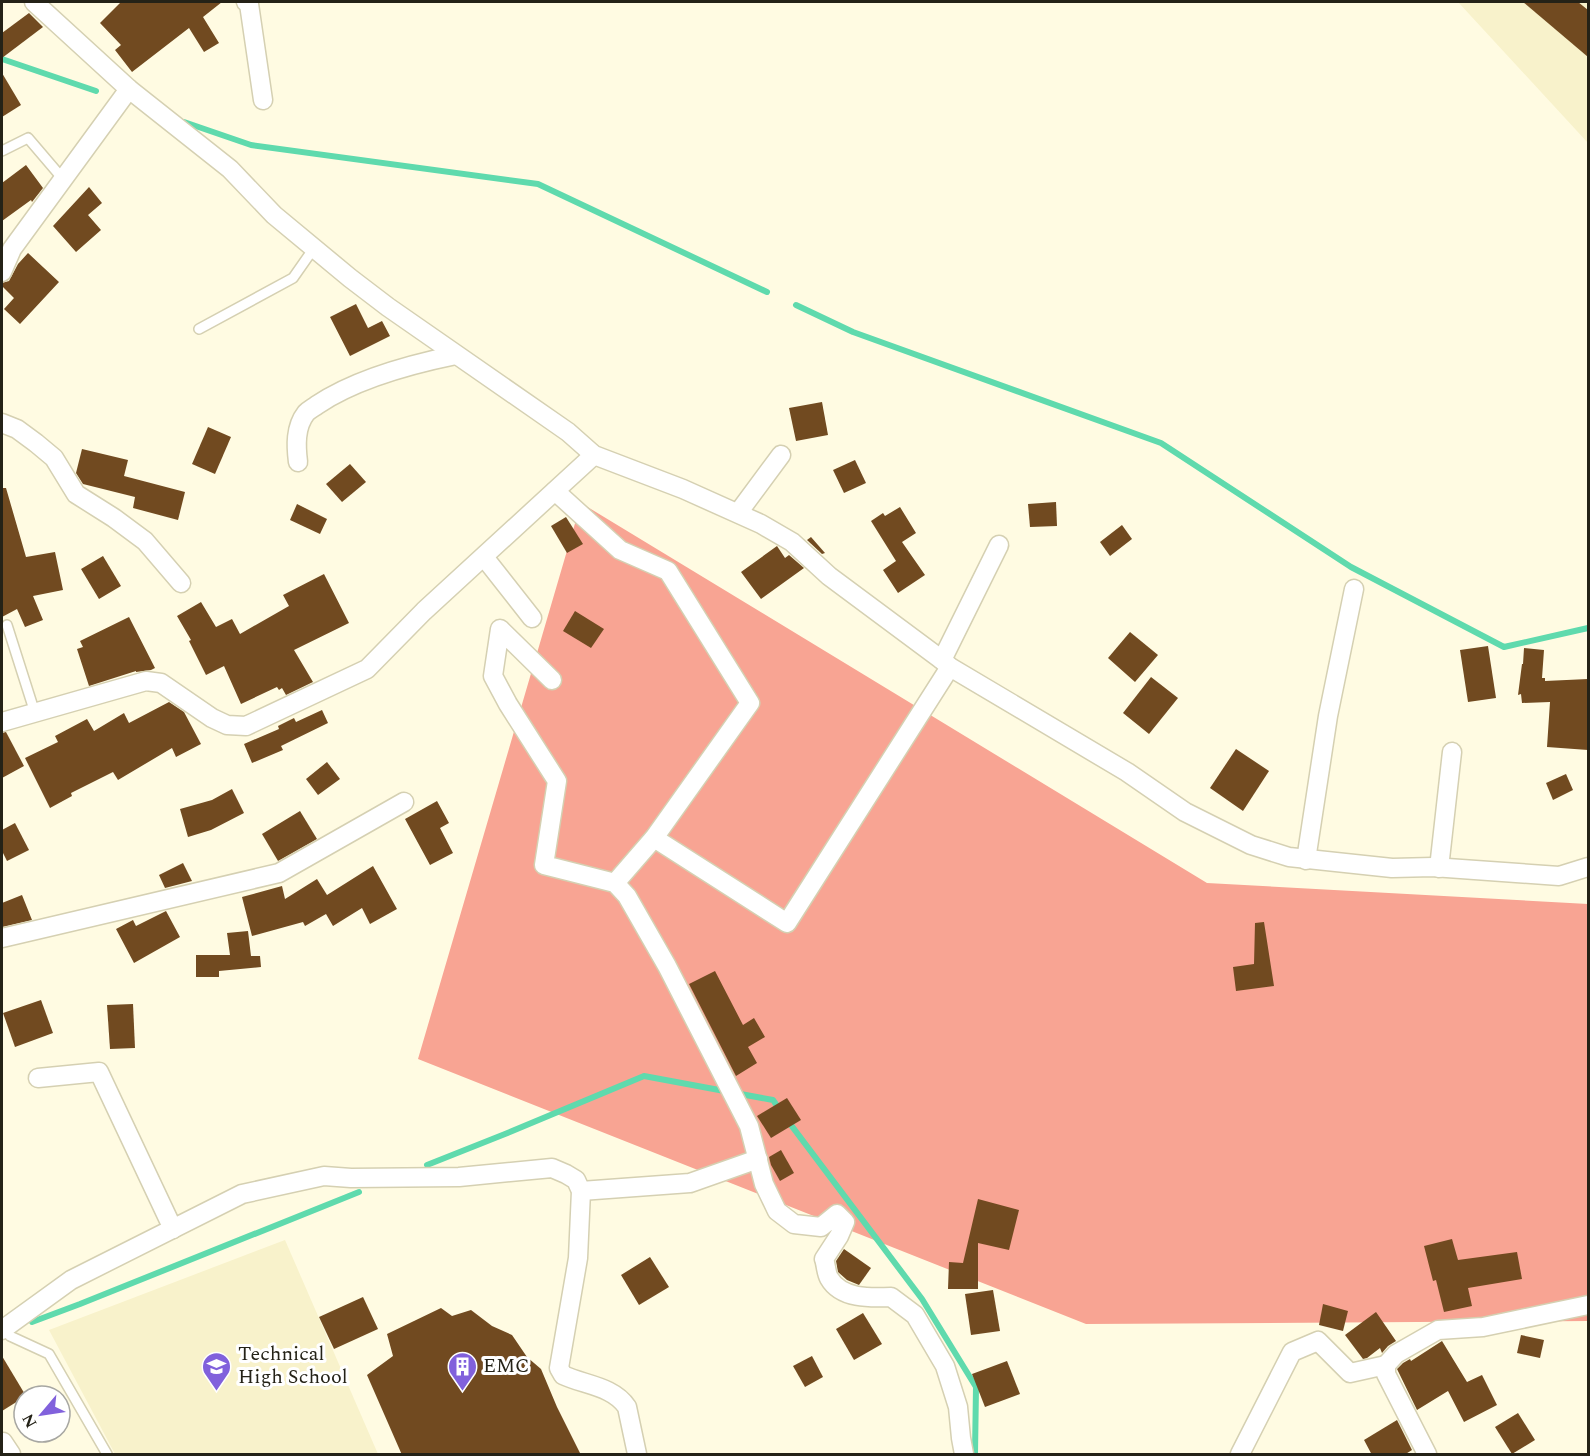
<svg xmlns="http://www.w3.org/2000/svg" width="1590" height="1456" font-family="Spectral,serif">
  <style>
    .built { fill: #f8f2cb }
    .forest { fill: #f8a493 }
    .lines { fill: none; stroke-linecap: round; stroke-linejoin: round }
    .stream { stroke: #5fdaad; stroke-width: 6 }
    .building { fill: #714a20 }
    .service-casing { stroke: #d5d0b2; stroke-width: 12 }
    .minor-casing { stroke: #d5d0b2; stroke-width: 21 }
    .service { stroke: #fff; stroke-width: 9 }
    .minor { stroke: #fff; stroke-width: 18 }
    .labels { text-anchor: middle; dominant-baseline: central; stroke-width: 6; stroke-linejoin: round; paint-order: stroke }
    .poi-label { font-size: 20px; fill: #242217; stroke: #fff; text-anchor: start }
  </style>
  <rect width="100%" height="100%" fill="#fffbe2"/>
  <g class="built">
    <path d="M1458,2H1588V143Z"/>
    <path d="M285,1240L378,1454H115L49,1330Z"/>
  </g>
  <path class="forest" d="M581,503L1207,883L1588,904V1321L1086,1324L418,1059Z"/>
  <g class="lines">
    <g class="stream">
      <path d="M2,59L96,91"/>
      <path d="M184,122L251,145L538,184L767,292"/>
      <path d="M796,305L853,332L1161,443L1351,567L1504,647L1588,628"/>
      <path d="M788,1121L922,1299L976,1387L975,1454"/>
      <path d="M427,1165L505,1134L644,1076L773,1100L780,1110"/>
      <path d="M32,1322L80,1304L359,1192"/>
    </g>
  </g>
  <g class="building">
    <path d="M121,2H222L203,17L219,43L204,52L189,28L132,72L115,50L121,45L100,23Z"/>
    <path d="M1523,2H1578L1588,10V57Z"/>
    <path d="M29,13L43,27L2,58V33Z"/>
    <path d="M2,73L21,105L2,117Z"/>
    <path d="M26,165L43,188L32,202L31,200L2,221V183Z"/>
    <path d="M89,187L102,203L88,215L101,230L76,252L53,226Z"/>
    <path d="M28,253L59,282L20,324L4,309L14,298L2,286V283L9,281L18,264Z"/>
    <path d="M356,304L368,328L382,321L390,336L350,356L330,317Z"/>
    <path d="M822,402L828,435L796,441L789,408Z"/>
    <path d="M208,427L231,437L215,474L192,464Z"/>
    <path d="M82,449L128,460L124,476L185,492L178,520L133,508L135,497L83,484L76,473Z"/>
    <path d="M855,460L866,483L844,493L833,470Z"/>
    <path d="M350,464L366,482L342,502L326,484Z"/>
    <path d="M2,488H6L26,557L55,552L63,590L33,596L43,620L25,627L17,609L2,617Z"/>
    <path d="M1056,502L1057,526L1030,527L1028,504Z"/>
    <path d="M297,504L327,519L320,534L290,520Z"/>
    <path d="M900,507L916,533L902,542L925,575L898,593L883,570L896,561L871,521L883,513L885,516Z"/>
    <path d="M566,517L583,544L567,553L551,526Z"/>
    <path d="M1122,525L1132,539L1110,556L1100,542Z"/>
    <path d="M811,537L825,553L822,554L807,540Z"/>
    <path d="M777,546L785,558L789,555L804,568L761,599L741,572Z"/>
    <path d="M103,556L121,586L99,599L81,569Z"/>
    <path d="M324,574L349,623L294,650L313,682L286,695L282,688L279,690L277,687L241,704L224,666L206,675L189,641L191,640L177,616L201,602L216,627L232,619L240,634L289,606L283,595Z"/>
    <path d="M575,611L604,629L591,648L563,631Z"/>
    <path d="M129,617L155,668L151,670L136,672V671L89,686L77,649L83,647L80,641Z"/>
    <path d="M1130,632L1158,655L1135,682L1108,658Z"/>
    <path d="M1488,646L1496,698L1468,702L1460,650Z"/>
    <path d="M1524,648L1544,650L1542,678H1545V681L1588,679V750L1547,747L1550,702L1522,703L1521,694L1518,695L1522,664H1523Z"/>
    <path d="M1151,677L1178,698L1149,734L1123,713Z"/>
    <path d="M169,702L184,712L201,744L176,757L172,748L118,780L113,772L71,793L72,796L50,808L25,758L58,742L55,736L87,719L94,731L124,713L129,723Z"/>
    <path d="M322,710L328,723L281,746L283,750L252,763L244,744L279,729L278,726L294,718L296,722Z"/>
    <path d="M6,732L24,766L2,778V733Z"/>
    <path d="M1236,749L1269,771L1243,811L1210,788Z"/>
    <path d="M327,762L340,779L318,795L306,779Z"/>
    <path d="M1566,774L1573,790L1553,800L1546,783Z"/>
    <path d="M232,789L244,813L211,830L188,837L180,809L212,800Z"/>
    <path d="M437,801L449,823L440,828L453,853L430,865L405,819Z"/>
    <path d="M300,811L317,839L278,861L262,834Z"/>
    <path d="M15,823L29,850L7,861L2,851V830Z"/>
    <path d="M183,863L192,881L165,888L159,875Z"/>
    <path d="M373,866L397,909L370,924L362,908L333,926L326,914L305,926L303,922L252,936L242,897L282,886L285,899L317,879L327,895Z"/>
    <path d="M22,895L32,920L2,927V903Z"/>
    <path d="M166,911L180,937L134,963L116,929L133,920L136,926Z"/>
    <path d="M1264,922L1274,986L1236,991L1233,967L1254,964L1255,923Z"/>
    <path d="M248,931L251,956H260L261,967L219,971V977H196V955H230L227,933Z"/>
    <path d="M715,971L743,1025L754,1018L765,1037L748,1047L757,1063L736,1076L689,984Z"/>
    <path d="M41,1000L53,1033L15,1047L3,1013Z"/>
    <path d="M133,1004L135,1048L110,1049L107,1005Z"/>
    <path d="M787,1098L801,1120L771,1138L757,1116Z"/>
    <path d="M781,1150L794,1173L780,1181L771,1165L769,1157Z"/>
    <path d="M978,1199L1019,1210L1009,1250L978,1243V1289H948L949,1262L963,1263Z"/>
    <path d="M1452,1239L1458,1260L1517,1252L1522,1279L1468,1288L1472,1306L1444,1312L1436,1280L1433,1281L1424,1246Z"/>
    <path d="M844,1249L871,1268L859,1285L847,1280L838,1272L836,1261Z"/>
    <path d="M650,1257L669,1287L639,1305L621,1275Z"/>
    <path d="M993,1290L1000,1331L971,1335L965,1294Z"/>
    <path d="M363,1297L378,1329L334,1349L319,1317Z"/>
    <path d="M1323,1304L1348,1311L1343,1331L1319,1325Z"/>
    <path d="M441,1308L452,1316L471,1310L492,1326L512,1335L527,1357L541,1369L557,1407L581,1455H402L367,1375L393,1356L387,1334Z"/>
    <path d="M1376,1312L1396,1341L1388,1346L1382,1353L1380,1348L1367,1358L1363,1359L1345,1335Z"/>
    <path d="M863,1313L882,1344L854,1360L836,1329Z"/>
    <path d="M1521,1335L1544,1340L1540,1358L1517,1353Z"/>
    <path d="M1442,1341L1467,1382L1482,1375L1497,1405L1464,1422L1448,1391L1417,1410L1397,1369L1403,1363L1410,1359L1411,1361Z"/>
    <path d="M2,1356L26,1396L2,1411Z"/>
    <path d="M812,1356L823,1377L805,1387L793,1366Z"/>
    <path d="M1007,1361L1020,1394L985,1407L972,1374Z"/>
    <path d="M1518,1413L1535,1440L1512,1454L1495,1427Z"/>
    <path d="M1397,1420L1412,1450L1404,1455H1372L1364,1440Z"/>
  </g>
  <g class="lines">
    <defs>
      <g id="service">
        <path d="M2,151L28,138L63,179"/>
        <path d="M199,329L293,278L314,248"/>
        <path d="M7,625L35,713"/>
        <path d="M4,1325L10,1336L49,1354L107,1454"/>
      </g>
      <g id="minor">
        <path d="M34,2L129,89L230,169L274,215L350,278L388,307L568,432L594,455L683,489L761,524L792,542L829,576L942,660L950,667L1127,772L1185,812L1251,845L1289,857L1392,868L1433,867L1559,876L1588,867"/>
        <path d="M246,2L249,4L263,100"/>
        <path d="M2,272L12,249L129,89"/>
        <path d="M2,423L17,429L36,443L54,458L76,494L114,518L145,541L181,583"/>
        <path d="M298,462C296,446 295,427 306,413C309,410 313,408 317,405C354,380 412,364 456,355"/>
        <path d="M555,491L620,550L668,571L750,703L654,838L615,883"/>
        <path d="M738,513L781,455"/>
        <path d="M484,557L532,618"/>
        <path d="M942,660L999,545"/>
        <path d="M552,680L500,629L493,676L508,704L557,781L544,865L615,883L627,896L667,966L749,1126L764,1184L777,1211L794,1224L821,1227L837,1214L845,1222L839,1236L824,1259C826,1264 826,1273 829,1278C841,1299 870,1298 891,1297L915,1315L945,1366L958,1407L961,1438L964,1454"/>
        <path d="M2,722L146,681L161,683L212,718L227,725L246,726L367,669L424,611L594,455"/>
        <path d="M654,838L787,923L950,667"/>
        <path d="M1306,860L1328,716L1354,589"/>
        <path d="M1439,868L1452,752"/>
        <path d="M2,938L279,873L404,802"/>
        <path d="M38,1078L99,1072L173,1229"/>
        <path d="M581,1191L690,1183L758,1159"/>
        <path d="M2,1330L71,1280L242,1194L324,1176L351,1178L459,1177L552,1168L566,1174L576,1180L581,1191L578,1258L559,1368L563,1375C584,1385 613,1386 627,1407L637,1454"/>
        <path d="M2,1442H3L11,1454"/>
        <path d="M1240,1454L1292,1352L1318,1341L1350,1373L1386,1365"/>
        <path d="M1427,1454L1386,1374V1365L1396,1354L1438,1330L1483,1327L1588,1305"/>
      </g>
    </defs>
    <use href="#service" class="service-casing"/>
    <use href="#minor" class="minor-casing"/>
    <use href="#service" class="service"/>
    <use href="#minor" class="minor"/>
  </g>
  <defs>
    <symbol id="school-pin" viewBox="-11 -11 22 30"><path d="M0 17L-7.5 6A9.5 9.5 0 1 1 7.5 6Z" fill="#8161dc" stroke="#fff"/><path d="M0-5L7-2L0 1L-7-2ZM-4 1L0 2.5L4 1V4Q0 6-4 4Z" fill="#fff"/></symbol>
    <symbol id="building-pin" viewBox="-11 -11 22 30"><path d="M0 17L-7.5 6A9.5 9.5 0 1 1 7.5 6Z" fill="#8161dc" stroke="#fff"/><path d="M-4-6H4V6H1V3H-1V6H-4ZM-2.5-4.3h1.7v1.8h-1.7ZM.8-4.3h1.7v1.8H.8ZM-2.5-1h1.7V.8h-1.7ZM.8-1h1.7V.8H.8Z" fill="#fff"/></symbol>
  </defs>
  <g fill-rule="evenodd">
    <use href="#school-pin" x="200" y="1350" width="33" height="45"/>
    <use href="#building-pin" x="446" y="1350" width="33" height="45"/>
  </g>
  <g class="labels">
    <g class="poi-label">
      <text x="238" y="1354">Technical<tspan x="238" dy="23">High School</tspan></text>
      <text x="483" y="1366">EMC</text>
    </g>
  </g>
  <rect width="1590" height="1456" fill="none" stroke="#242217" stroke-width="6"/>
  <g transform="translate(42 1414) rotate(241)"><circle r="28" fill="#ffffff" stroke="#a7a7a2" stroke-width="1.5"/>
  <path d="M0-4.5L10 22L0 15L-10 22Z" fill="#8161dc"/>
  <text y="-9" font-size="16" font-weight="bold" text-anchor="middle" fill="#242217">N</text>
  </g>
</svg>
